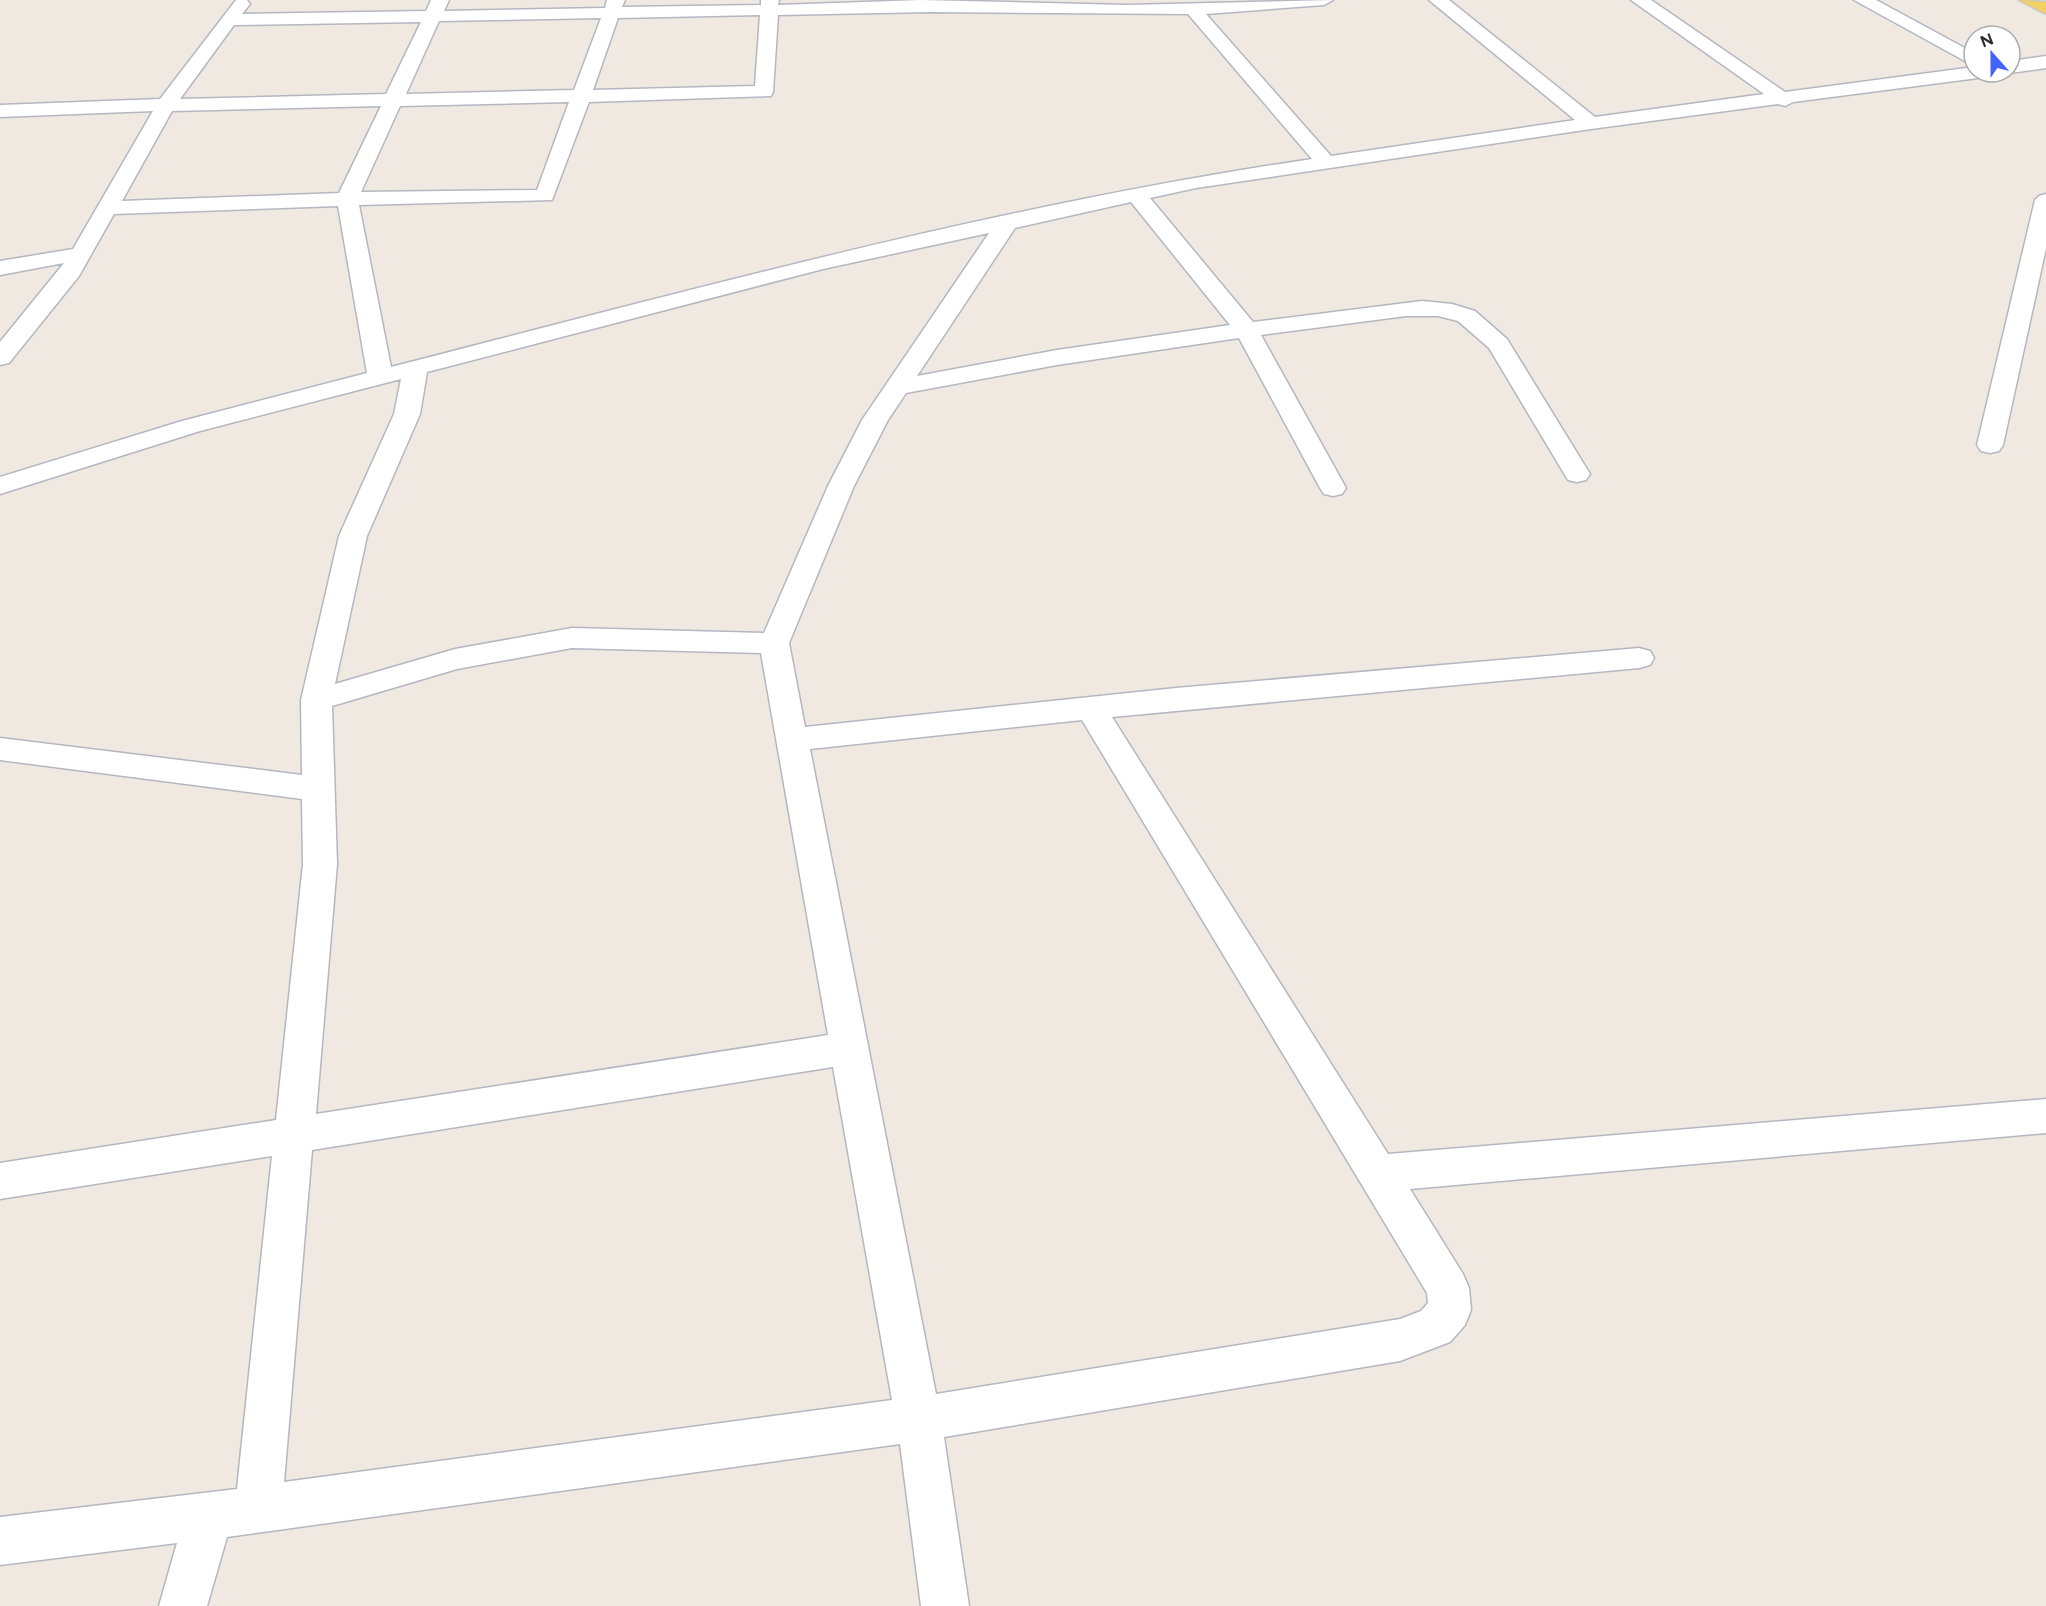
<svg xmlns="http://www.w3.org/2000/svg" width="2046" height="1606" font-family="Figtree,sans-serif">
  <style>
    .lines { fill: none; stroke-linecap: round; stroke-linejoin: round }
    .minor-casing { stroke: #b4b7c1; stroke-width: 3 }
    .major-casing { stroke: #c9c9c9; stroke-width: 3 }
    .minor { fill: #fff; fill-rule: evenodd }
    .major { fill: #f2d163; fill-rule: evenodd }
  </style>
  <rect width="100%" height="100%" fill="#efe9e1"/>
  <g class="lines">
    <defs>
      <g id="minor">
        <path d="M236,0H247L250,4L242,14L426,11L431,0H449L444,11L605,8L607,0H625L622,7L761,5V0H779L778,5L921,0L1127,5L1333,0L1324,5L1206,14L1331,156L1575,120L1429,0H1449L1595,117L1764,94L1631,0H1651L1785,92L1974,67V72H1987L1978,78L1793,102L1785,106L1778,104L1591,129L1196,188L1150,198L1253,322L1422,301L1452,304L1475,311L1507,339L1590,474L1586,480L1577,482L1568,480L1489,348L1458,321L1438,316H1406L1261,335L1346,488L1342,494L1333,496L1324,494L1320,488L1239,338L1057,365L906,393L888,420L854,486L789,643L805,727L1176,688L1639,648L1650,651L1654,658L1650,665L1639,668L1112,717L1388,1154L2046,1099V1133L1410,1189L1463,1274L1469,1288L1471,1310L1465,1325L1450,1342L1400,1361L944,1437L969,1606H921L900,1444L227,1537L207,1606H159L177,1543L0,1565V1517L237,1489L272,1156L0,1199V1163L276,1120L303,864L302,799L0,760V738L302,775L301,700L339,536L394,414L401,379L200,431L0,494V477L182,421L367,373L338,206L114,214L79,276L9,363L0,365V342L64,263L0,275V261L73,249L153,111L0,117V105L160,99ZM930,12L1188,14L1312,159C1000,205 694,289 391,367L359,205L552,200L589,102L771,96L773,92L778,15ZM760,15L755,86L593,90L618,18ZM601,18L574,90L406,94L439,21ZM421,22L386,94L180,99L234,25ZM569,102L537,190L361,192L400,106ZM381,106L339,193L122,201L172,111ZM1131,202L1230,325L1057,350L917,376L1015,228ZM989,233L862,420L828,486L764,633L572,628L455,649L335,684L367,536L420,414L427,372L823,269ZM572,648L761,653L828,1035L316,1114L337,864L332,706L457,669ZM1082,720L1427,1293L1428,1303L1421,1311L1400,1319L936,1394L810,749ZM833,1067L892,1400L284,1482L312,1150Z"/>
        <path d="M1854,0H1876L1974,53V66Z"/>
        <path d="M2046,56V68L2010,73L2008,72H2010V61Z"/>
        <path d="M2046,194V248L2003,445L1999,451L1990,453L1981,451L1977,445L2035,200L2039,196Z"/>
      </g>
      <path id="major" d="M2019,0L2046,2V14Z"/>
    </defs>
    <use href="#minor" class="minor-casing"/>
    <use href="#major" class="major-casing"/>
    <use href="#minor" class="minor"/>
    <use href="#major" class="major"/>
  </g>
  <g transform="translate(1992 54) rotate(339)"><circle r="28" fill="#ffffff" stroke="#ababab" stroke-width="1.5"/>
  <path d="M0-4.5L10 22L0 15L-10 22Z" fill="#4264fb"/>
  <text y="-9" font-size="16" font-weight="bold" text-anchor="middle" fill="#2e2e2e">N</text>
  </g>
</svg>
